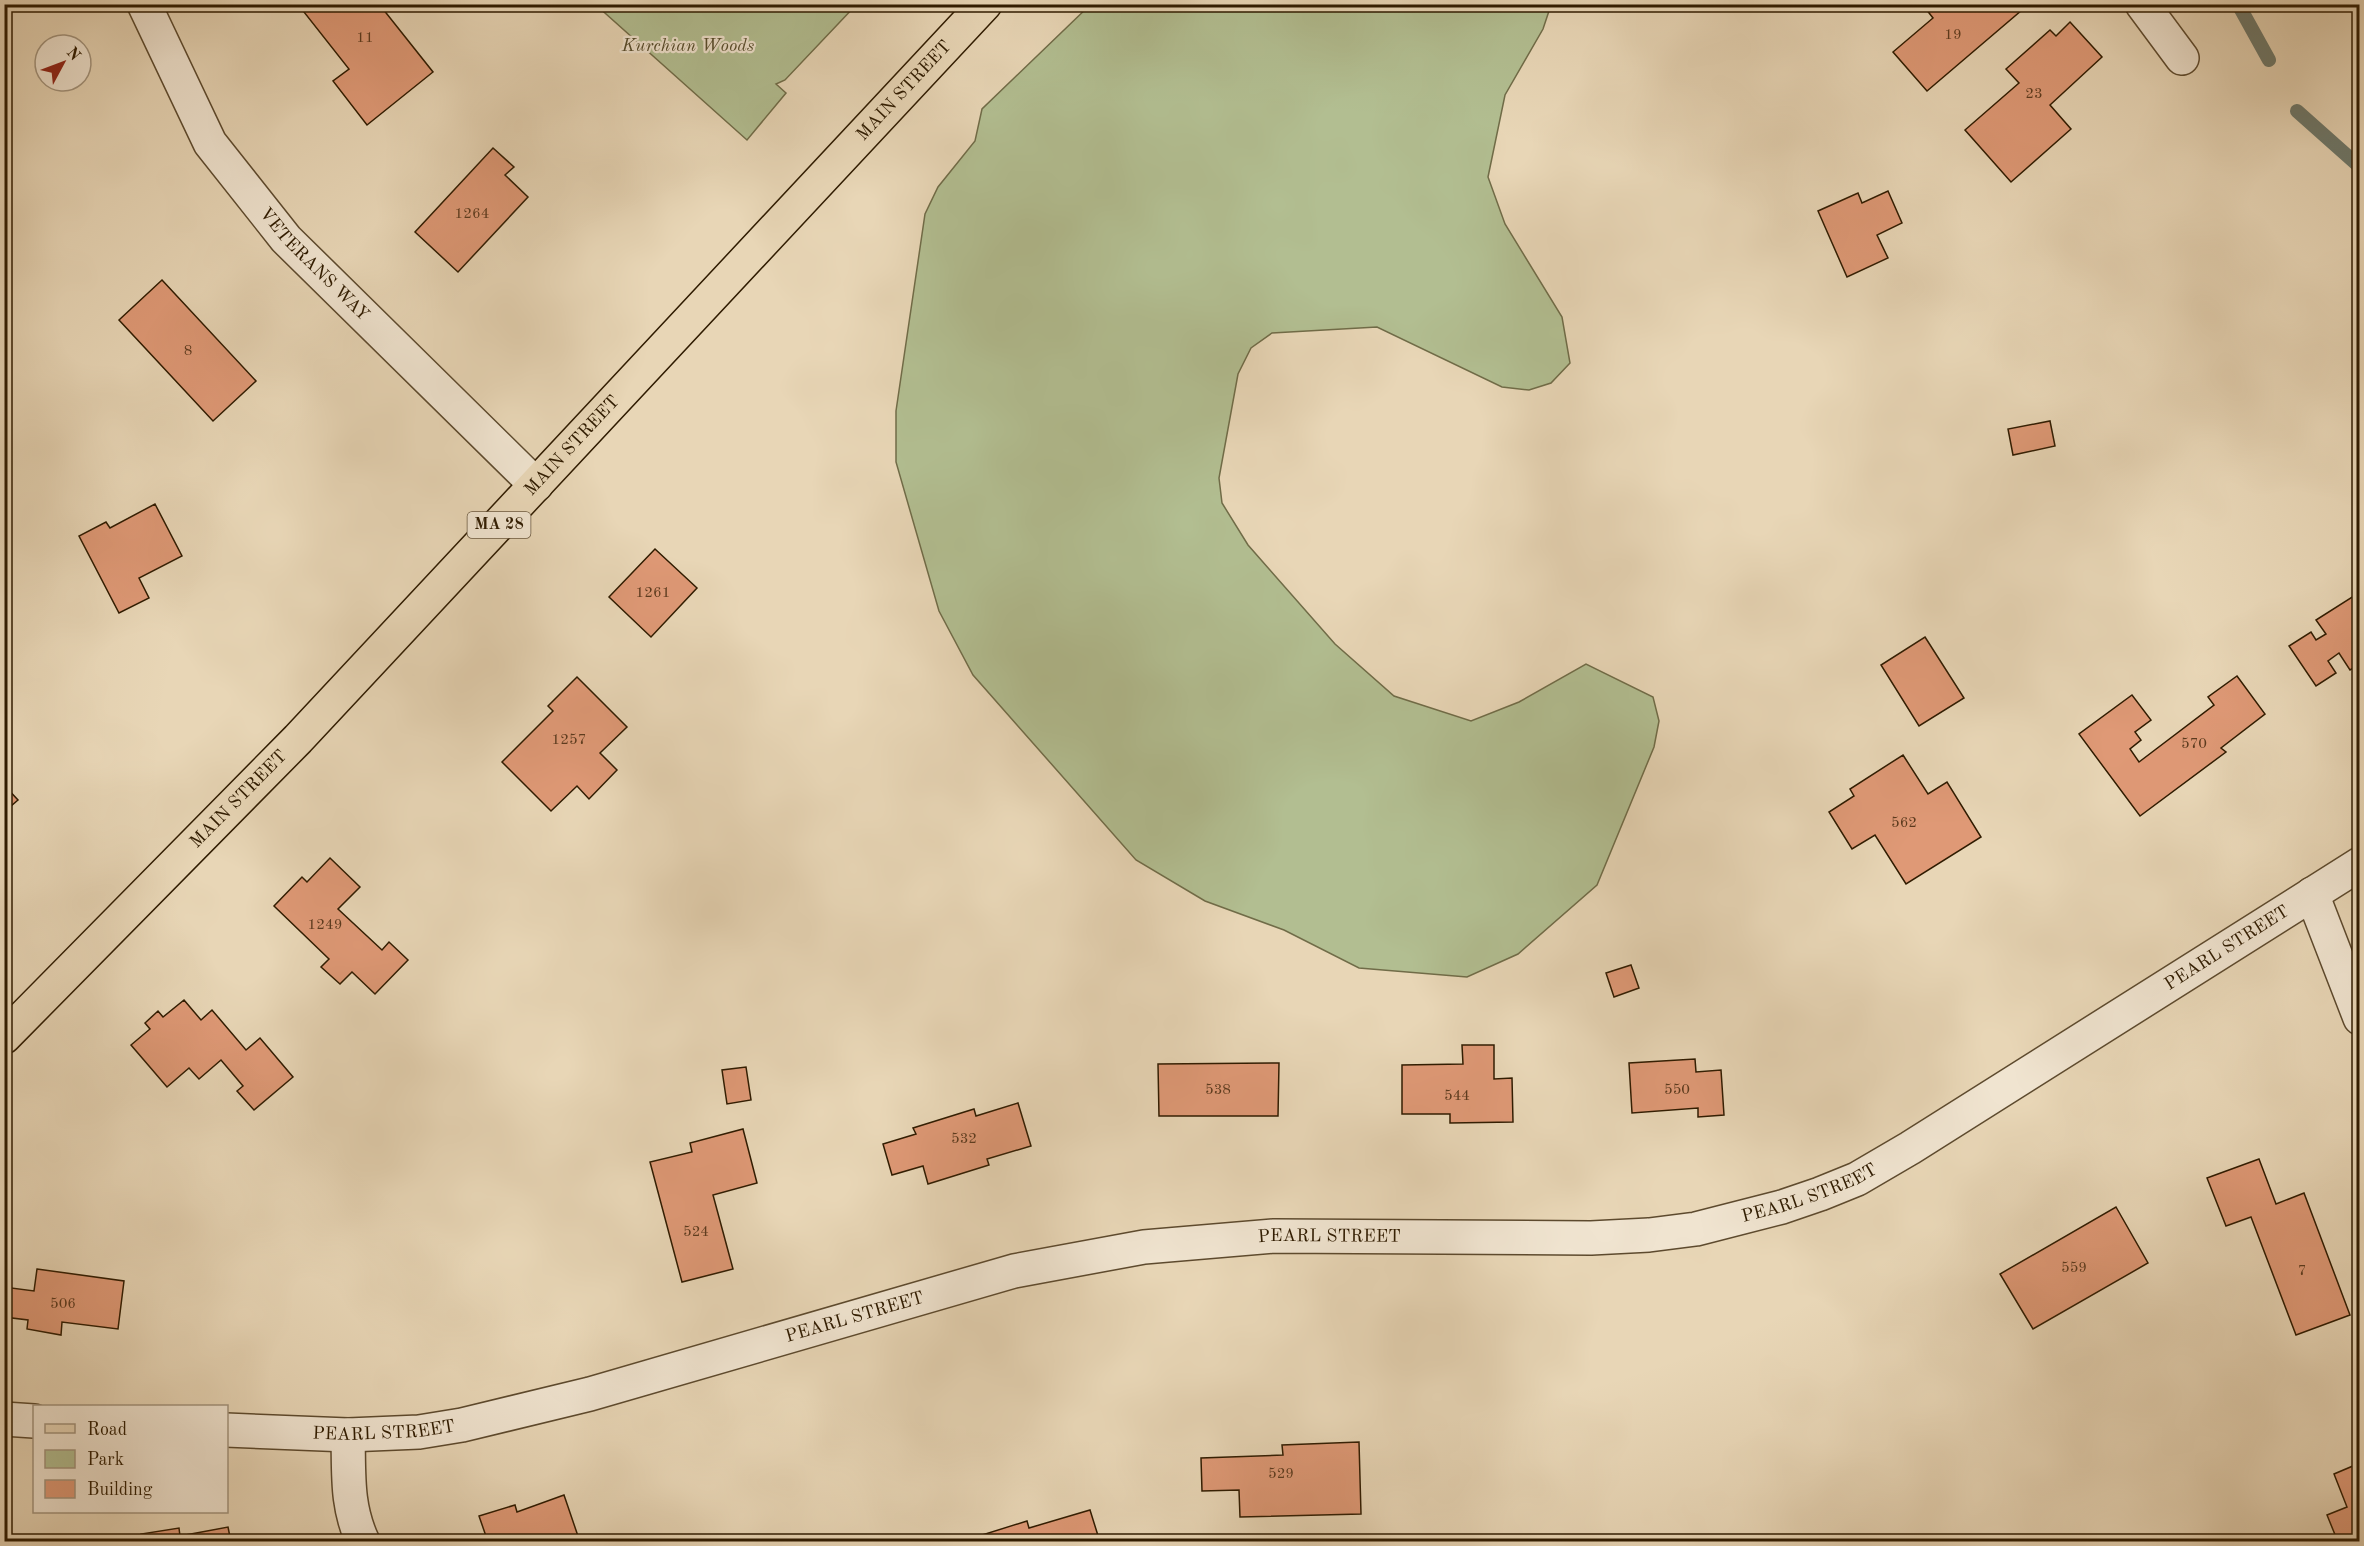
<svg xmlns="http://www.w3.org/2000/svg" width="2364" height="1546" font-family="'Old Standard TT',serif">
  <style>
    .green { fill: #b2be91; stroke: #706c48; stroke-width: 1.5 }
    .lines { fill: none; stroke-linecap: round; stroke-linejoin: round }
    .stream { stroke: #6e796c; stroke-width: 14 }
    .building { fill: #df9976; stroke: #2f1b00; stroke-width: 1.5 }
    .minor-casing { stroke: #5d4a2e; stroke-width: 36 }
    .major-casing { stroke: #2f1b00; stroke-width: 36 }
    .minor { stroke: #f0e4d0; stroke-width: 33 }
    .major { stroke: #e8d6b6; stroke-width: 33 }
    .labels { text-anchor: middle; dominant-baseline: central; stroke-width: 4.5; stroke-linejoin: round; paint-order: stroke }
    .number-label { font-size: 15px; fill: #5b3a1e }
    .shield { fill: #f0e4d0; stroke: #69573e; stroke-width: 1.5 }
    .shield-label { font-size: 16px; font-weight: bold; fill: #2f1b00 }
    .park-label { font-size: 18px; font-style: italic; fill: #564c2c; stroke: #f0e4d0 }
    .street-label { font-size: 18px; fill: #2f1b00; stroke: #f0e4d0 }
  </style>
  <rect width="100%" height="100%" fill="#e8d6b6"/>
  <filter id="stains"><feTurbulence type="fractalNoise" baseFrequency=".00333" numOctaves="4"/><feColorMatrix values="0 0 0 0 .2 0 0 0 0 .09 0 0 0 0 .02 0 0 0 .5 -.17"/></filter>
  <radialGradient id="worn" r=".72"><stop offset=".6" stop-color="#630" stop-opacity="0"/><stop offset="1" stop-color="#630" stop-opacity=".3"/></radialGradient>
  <g class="green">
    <path d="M596,5H856L785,80L776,84L786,93L747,140Z"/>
    <path d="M1090,5H1551L1543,29L1505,95L1488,177L1505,224L1562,317L1570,363L1551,383L1529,390L1502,387L1377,327L1272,333L1251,348L1238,374L1219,478L1222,503L1248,545L1335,644L1394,696L1471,721L1519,702L1586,664L1653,697L1659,721L1654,747L1597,885L1518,954L1467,977L1359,968L1284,930L1205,901L1136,860L973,675L939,611L896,462V411L925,214L938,187L975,141L982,109Z"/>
  </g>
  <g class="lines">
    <g class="stream">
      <path d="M2238,4L2269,60"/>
      <path d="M2297,111L2360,167"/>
    </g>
  </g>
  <g class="building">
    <path d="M304,4H379L433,72L367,125L333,81L349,69L300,7Z"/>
    <path d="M1922,4H2029L1927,91L1893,52L1933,18Z"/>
    <path d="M2070,22L2102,57L2050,105L2071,129L2011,182L1965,130L2019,83L2006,69L2050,30L2056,36Z"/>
    <path d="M493,148L514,167L505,175L528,197L458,272L415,232Z"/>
    <path d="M1888,191L1902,223L1877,235L1888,258L1847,277L1818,211L1858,193L1862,203Z"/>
    <path d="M162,280L256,381L213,421L119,320Z"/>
    <path d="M2050,421L2055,446L2013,455L2008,429Z"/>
    <path d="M155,504L182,556L139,578L149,598L119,613L79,536L106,522L110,528Z"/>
    <path d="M655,549L697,588L651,637L609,597Z"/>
    <path d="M2360,592V664L2350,670L2339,653L2328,661L2336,673L2316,686L2289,646L2311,632L2316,640L2326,634L2316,620Z"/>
    <path d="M1925,637L1964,698L1919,726L1881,665Z"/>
    <path d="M2237,676L2265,714L2221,748L2226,752L2140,816L2079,734L2132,695L2151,720L2135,732L2141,740L2130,749L2139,762L2214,705L2208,697Z"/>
    <path d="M577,677L627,727L600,753L617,770L589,799L577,786L551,811L502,762L553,711L548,706Z"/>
    <path d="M1903,755L1928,794L1947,782L1981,837L1906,884L1875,835L1852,849L1829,812L1854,796L1850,789Z"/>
    <path d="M4,785L18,800L4,812Z"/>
    <path d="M330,858L360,887L338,909L382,950L389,942L408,960L375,994L352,972L340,984L321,967L329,959L274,906L302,877L307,882Z"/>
    <path d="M1631,965L1639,988L1614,997L1606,973Z"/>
    <path d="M184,1000L201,1020L212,1010L246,1050L260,1038L293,1077L254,1110L237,1091L243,1086L221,1060L199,1079L189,1068L167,1087L131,1045L150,1029L145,1023L158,1011L163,1017Z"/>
    <path d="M1462,1045H1494V1079L1512,1078L1513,1122L1450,1123V1114H1402V1065L1463,1064Z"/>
    <path d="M1695,1059L1696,1072L1721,1070L1724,1115L1698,1117V1108L1632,1113L1629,1063Z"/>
    <path d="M1279,1063L1278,1116H1159L1158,1064Z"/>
    <path d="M746,1067L751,1100L727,1104L722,1070Z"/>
    <path d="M1018,1103L1031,1146L987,1159L989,1165L928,1184L923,1166L892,1175L883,1144L916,1134L913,1128L974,1109L976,1116Z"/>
    <path d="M743,1129L757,1183L713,1195L733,1269L682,1282L650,1162L692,1152L690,1143Z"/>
    <path d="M2259,1159L2276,1204L2304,1193L2350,1315L2296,1335L2251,1217L2226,1226L2207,1178Z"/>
    <path d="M2116,1207L2148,1263L2033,1329L2000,1274Z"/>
    <path d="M37,1269L124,1281L118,1329L62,1322L61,1335L27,1329L28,1320L4,1317V1287L34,1291Z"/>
    <path d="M1359,1442L1361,1514L1240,1517L1239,1490L1202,1491L1201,1458L1283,1455L1282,1445Z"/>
    <path d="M2360,1463V1542H2338L2327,1515L2347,1507L2334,1474Z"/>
    <path d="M564,1495L580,1542H488L479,1516L515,1505L517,1512Z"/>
    <path d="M1090,1510L1100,1542L963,1541L1027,1521L1029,1528Z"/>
    <path d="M228,1527L231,1542H143L141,1534L179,1528L180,1536Z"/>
  </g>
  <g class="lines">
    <defs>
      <g id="minor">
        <path id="s1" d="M144,4L210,143L286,239L536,485"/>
        <path d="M2142,4L2182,58"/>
        <path d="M2312,894L2360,1018"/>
        <path d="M4,1419L34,1421"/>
        <path id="s2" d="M226,1430L348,1435L419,1432L462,1425L590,1394L1014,1271L1144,1247L1274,1236L1591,1238L1649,1235L1696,1229L1782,1207L1820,1194L1857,1179L1910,1148L2360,864"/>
        <path d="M348,1435C349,1474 346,1506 363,1542"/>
      </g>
      <g id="major">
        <path id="s3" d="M4,1037L298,739L985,4"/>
      </g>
    </defs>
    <use href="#minor" class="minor-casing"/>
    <use href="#major" class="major-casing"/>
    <use href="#minor" class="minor"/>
    <use href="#major" class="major"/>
  </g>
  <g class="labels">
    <g class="number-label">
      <text x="1953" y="35">19</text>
      <text x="365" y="38">11</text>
      <text x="2034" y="94">23</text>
      <text x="472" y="214">1264</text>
      <text x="188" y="351">8</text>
      <text x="653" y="593">1261</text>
      <text x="569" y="740">1257</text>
      <text x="2194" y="744">570</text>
      <text x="1904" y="823">562</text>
      <text x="325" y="925">1249</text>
      <text x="1218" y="1090">538</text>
      <text x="1677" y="1090">550</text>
      <text x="1457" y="1096">544</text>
      <text x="964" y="1139">532</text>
      <text x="696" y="1232">524</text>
      <text x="2074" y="1268">559</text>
      <text x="2302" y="1271">7</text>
      <text x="63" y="1304">506</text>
      <text x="1281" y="1474">529</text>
    </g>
    <rect class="shield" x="467.5" y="512" width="63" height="26" rx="4.5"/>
    <g class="shield-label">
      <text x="499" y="525">MA 28</text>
    </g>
    <g class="park-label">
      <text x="688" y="46">Kurchian Woods</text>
    </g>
    <g class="street-label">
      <text stroke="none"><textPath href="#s3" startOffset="1306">MAIN STREET</textPath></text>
      <text stroke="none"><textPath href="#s1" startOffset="314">VETERANS WAY</textPath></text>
      <text stroke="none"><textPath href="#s3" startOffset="820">MAIN STREET</textPath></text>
      <text stroke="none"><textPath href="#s3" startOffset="334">MAIN STREET</textPath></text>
      <text stroke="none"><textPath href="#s2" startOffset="2100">PEARL STREET</textPath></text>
      <text stroke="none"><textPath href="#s2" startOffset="1614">PEARL STREET</textPath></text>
      <text stroke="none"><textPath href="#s2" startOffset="1128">PEARL STREET</textPath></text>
      <text stroke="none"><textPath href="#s2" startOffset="644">PEARL STREET</textPath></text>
      <text stroke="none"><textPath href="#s2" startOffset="158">PEARL STREET</textPath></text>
    </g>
  </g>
  <rect width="2364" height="1546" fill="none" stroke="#e8d6b6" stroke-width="24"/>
  <rect x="6" y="6" width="2352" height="1534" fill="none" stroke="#2f1b00" stroke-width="3"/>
  <rect x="12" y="12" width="2340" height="1522" fill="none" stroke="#2f1b00" stroke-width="1.5"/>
  <rect x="33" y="1405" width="195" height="108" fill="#f0e4d0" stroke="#a3947d" stroke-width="1.5"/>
  <rect x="45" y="1424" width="30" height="9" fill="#e8d6b6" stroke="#a3947d" stroke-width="1.5"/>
  <text x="87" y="1435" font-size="18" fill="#2f1b00">Road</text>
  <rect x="45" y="1450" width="30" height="18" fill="#b2be91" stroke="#a3947d" stroke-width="1.5"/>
  <text x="87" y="1465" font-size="18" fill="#2f1b00">Park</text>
  <rect x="45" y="1480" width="30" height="18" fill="#df9976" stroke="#a3947d" stroke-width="1.5"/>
  <text x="87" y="1495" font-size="18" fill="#2f1b00">Building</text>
  <g transform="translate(63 63) rotate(49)"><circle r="28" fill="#f0e4d0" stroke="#a3947d" stroke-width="1.5"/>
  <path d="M0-4.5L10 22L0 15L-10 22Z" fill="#8f2418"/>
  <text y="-9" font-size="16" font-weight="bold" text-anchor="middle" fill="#2f1b00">N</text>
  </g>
  <rect width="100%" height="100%" filter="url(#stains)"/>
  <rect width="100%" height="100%" fill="url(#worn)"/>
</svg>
